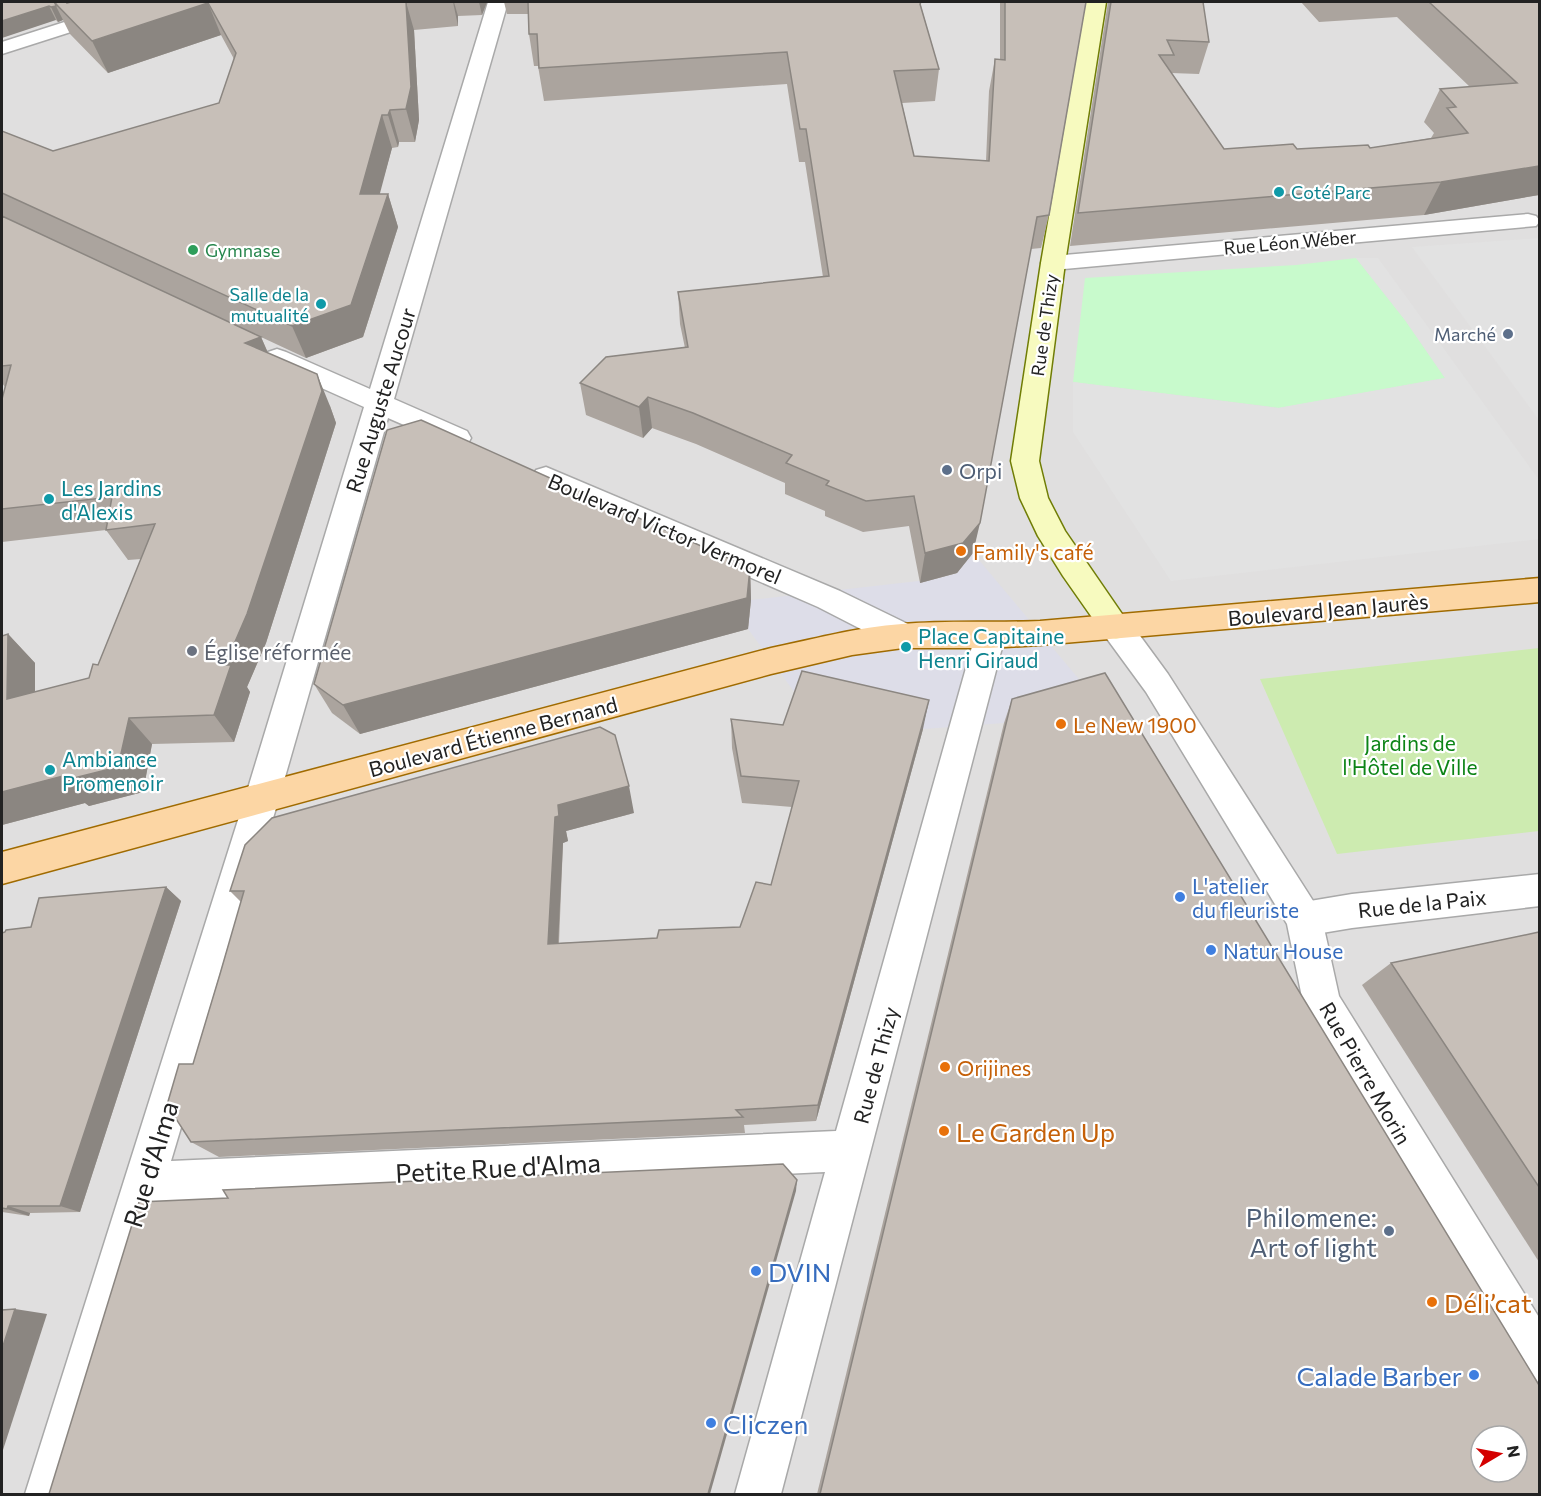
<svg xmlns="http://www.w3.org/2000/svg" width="1541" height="1496" font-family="Commissioner,sans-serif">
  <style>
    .residential { fill: #e0dfdf; fill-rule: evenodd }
    .grass { fill: #cdebb0 }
    .park { fill: #c8facc }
    .parking { fill: #e2e2e2 }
    .plaza { fill: #dddde8 }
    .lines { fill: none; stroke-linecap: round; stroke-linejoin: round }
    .minor-casing { stroke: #a9a9a9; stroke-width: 3 }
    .tertiary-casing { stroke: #a9a9a9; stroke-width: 3 }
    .secondary-casing { stroke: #707d05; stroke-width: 3 }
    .primary-casing { stroke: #a06b00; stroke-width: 3 }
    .minor { fill: #fff; fill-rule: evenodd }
    .tertiary { fill: #fff; fill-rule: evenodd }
    .secondary { fill: #f7fabf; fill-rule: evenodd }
    .primary { fill: #fcd6a4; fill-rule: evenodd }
    .wall { fill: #aba49e }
    .shaded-wall { fill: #8b8681 }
    .building { fill: #c7bfb8; stroke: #8b8681; stroke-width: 1.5; fill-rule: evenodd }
    .culture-dot { fill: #0f9aa8; stroke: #fff; stroke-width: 2 }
    .leisure-dot { fill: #2e9e5b; stroke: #fff; stroke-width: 2 }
    .service-dot { fill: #5c6f8a; stroke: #fff; stroke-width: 2 }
    .food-dot { fill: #e8710a; stroke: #fff; stroke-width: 2 }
    .worship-dot { fill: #6b7280; stroke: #fff; stroke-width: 2 }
    .shop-dot { fill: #3f7fe0; stroke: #fff; stroke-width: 2 }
    .labels { text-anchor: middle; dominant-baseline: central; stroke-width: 4.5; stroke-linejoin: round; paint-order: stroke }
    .far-culture-label { font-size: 18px; fill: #0d838f; stroke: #fff; text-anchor: start }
    .far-street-label { font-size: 18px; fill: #222; stroke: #fff }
    .far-leisure-label { font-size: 18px; fill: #27864d; stroke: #fff; text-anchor: start }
    .far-service-label { font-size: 18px; fill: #4e5e75; stroke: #fff; text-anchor: end }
    .street-label { font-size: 21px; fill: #222; stroke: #fff }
    .service-label { font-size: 21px; fill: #4e5e75; stroke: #fff; text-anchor: start }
    .culture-label { font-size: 21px; fill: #0d838f; stroke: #fff; text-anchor: start }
    .food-label { font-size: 21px; fill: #c56008; stroke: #fff; text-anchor: start }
    .worship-label { font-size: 21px; fill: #5b616d; stroke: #fff; text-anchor: start }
    .park-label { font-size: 21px; fill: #0c8416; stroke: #fff }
    .shop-label { font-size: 21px; fill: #366cbe; stroke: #fff; text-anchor: start }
    .near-food-label { font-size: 26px; fill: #c56008; stroke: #fff; text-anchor: start }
    .near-street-label { font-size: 26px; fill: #222; stroke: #fff }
    .near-service-label { font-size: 26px; fill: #4e5e75; stroke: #fff; text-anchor: end }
    .near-shop-label { font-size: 26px; fill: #366cbe; stroke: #fff; text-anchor: start }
  </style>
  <rect width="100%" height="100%" fill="#f2efe9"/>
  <path class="residential" d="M2,2H1450L1539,93V1494H2ZM1481,1436H1517V1472H1481Z"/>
  <path class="grass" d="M1539,648V831L1337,854L1260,679Z"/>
  <path class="park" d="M1356,258L1405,320L1445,378L1279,408L1073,382L1085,278L1296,265Z"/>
  <g class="parking">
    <path d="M1539,238H1540L1539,420L1412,247Z"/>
    <path d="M1356,258H1378L1539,480V539L1171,581L1073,432V382L1278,408L1445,378L1405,320Z"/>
  </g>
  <path class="plaza" d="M973,553L1094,697L1004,723L924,729L801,701L748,629L751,600L936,579L957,573Z"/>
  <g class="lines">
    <defs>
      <g id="minor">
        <path d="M127,2H155L152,6L2,54V42Z"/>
        <path d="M488,2H508L394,399L467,431L471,438L467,445L457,448L388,418L279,798L171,1161L836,1131L975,636L979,627L990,624L1001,627L1005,636L781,1494H735L825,1172L158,1203L71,1494H25L245,798L364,407L268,364L264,358L268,352L277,349L286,352L370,389Z"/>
        <path d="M1528,214L1536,216L1540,221L1536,226L1053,270L1045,268L1041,263L1045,258L1053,256Z"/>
        <path d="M546,467L840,591L914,627L918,636L914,645L903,648L892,645L818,607L536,484L532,477L536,470Z"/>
        <path d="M1540,874V906L1352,928L1304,936L1291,931L1286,919L1291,907L1304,902L1352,894Z"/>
      </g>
      <path id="tertiary" d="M1116,615L1127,618L1168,674L1317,907L1322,919L1339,996L1540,1319V1383L1524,1377L1309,1015L1303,1002L1287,924L1146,692L1105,636L1101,627L1105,618Z"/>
      <path id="secondary" d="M1086,2H1106L1065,263L1039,461L1048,498L1065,531L1131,627L1127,636L1116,639L1105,636L1063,576L1038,536L1020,498L1011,461L1041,263Z"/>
      <path id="primary" d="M1540,578V602L1040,645L990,648H903L852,655L771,674L2,884V852L771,648C814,639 858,627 902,624C948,620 994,623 1040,621Z"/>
    </defs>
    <use href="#minor" class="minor-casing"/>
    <use href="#tertiary" class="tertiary-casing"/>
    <use href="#secondary" class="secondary-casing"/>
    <use href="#primary" class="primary-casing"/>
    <use href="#minor" class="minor"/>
    <use href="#tertiary" class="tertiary"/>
    <use href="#secondary" class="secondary"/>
    <use href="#primary" class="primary"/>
  </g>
  <g class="wall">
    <path d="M2,2H487L482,15L458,16V26L414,30L419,120L415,142H399L398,147L392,148L379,194H388L398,227L363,337L306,358L70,248L261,337L268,353L330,406L336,423L266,643L247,687L250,692L234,742L152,744L143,792L89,806L85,803L2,825V636L8,634L35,663V692L89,678L98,665L141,559L128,560L106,530L2,542V399L5,387L2,383V131L53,151L219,103L234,59L221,35L108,73L70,34L63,20L58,22L56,20Z"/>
    <path d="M504,2H921V6L939,69L935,101L902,103L914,156L986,161L989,91L995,59H1000V2H1086L1049,215L1041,248L1031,249L973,553L957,573L920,583L909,526L863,532L825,516V511L785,494V483L696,444L652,428L643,438L586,415L580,383L685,348L680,324L678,292L823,277L805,162H799L787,84L544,101L538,66H534L529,34V14H507Z"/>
    <path d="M1107,2H1203L1209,42L1199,74L1171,73L1224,149H1297L1370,148L1431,138L1434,133L1424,122L1440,89L1470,87L1397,17L1319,22L1301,2H1539V195L1424,215L1070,246L1108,2Z"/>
    <path d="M750,568L751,600L748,629L360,734L332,713L314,684Z"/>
    <path d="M1012,699L1539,1494H817L1004,723Z"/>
    <path d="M731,719L783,725L923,729L816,1121L744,1125L745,1133L219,1157L191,1142L193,1064L241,902L230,891L634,813L566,831L568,841L563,843L559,943L657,938L740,927L771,885L792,807L742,803L732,748Z"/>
    <path d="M166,887L181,901L80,1212L30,1213L29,1216L2,1212V933L31,927Z"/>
    <path d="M1539,932V1262L1362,985L1391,963Z"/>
  </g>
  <g class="shaded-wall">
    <path d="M406,2L414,30L419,120L415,142L406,109Z"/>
    <path d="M453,2H454L458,16V26Z"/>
    <path d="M479,2H487L482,15Z"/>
    <path d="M208,3L221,35L108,73L92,41Z"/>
    <path d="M49,6L56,20L2,38V21Z"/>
    <path d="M56,6L63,20L58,22L51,7Z"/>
    <path d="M390,110L399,142L398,147L388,115Z"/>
    <path d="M382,115L392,148L371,227L360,194Z"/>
    <path d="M1539,166V195L1424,215L1441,182Z"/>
    <path d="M388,194L398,227L363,337L306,358L292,326Z"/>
    <path d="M261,337L275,369L245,343Z"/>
    <path d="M317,374L330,406L336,423L266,643L247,687L250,692L234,742L214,715L225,665Z"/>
    <path d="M648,397L652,428L643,438L639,407Z"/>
    <path d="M980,523L973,553L957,573L920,583L925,553Z"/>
    <path d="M750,568L751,600L748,629L360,734L343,705Z"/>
    <path d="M8,634L35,663V726L7,699Z"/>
    <path d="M929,700L923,729L816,1121L818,1105Z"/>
    <path d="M129,718L152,744L143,792L89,806L85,803L2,825V792Z"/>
    <path d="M629,786L634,813L566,831L568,841L563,843L557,966L548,944L555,817L558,805Z"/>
    <path d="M166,887L181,901L80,1212L60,1206Z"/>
    <path d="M797,1180L796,1191L710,1494H708Z"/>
    <path d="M8,1206L30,1213L29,1216L7,1209Z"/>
    <path d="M15,1309L47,1314L2,1453V1349Z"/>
  </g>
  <g class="building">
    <path d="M2,2H58L55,3L56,6L51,7L49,6L2,21Z"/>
    <path d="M58,2H67V3L71,2H406L411,87L406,109L390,110L388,115H382L360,194H388L351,305L292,326L2,193V131L53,151L219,103L236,53L208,3L92,41L55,3Z"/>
    <path d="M528,2H921L920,4L939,69L894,71L914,156L989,161L995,59L1005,60V2H1086L1049,215L1037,217L980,523L963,543L925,553L914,496L866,501L826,485L829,481L786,463L792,455L693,413L648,397L639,407L580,383L606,357L688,347L678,292L829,276L806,129H800L787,52L539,68L537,34H529Z"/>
    <path d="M1111,2H1203L1209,42L1167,40L1174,55H1159L1224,149L1293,144L1297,149L1368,145L1370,148L1468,133L1447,108L1456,107L1440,89L1517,83L1429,2H1539V166L1441,182L1078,213Z"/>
    <path d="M2,216L261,337L245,343L317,374L322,391L247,614L225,665H231L214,715L129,718L118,767L62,781L63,776L2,792V636L8,634L7,699L89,678L93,664L98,665L155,524L106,530L112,497L2,509V399L11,365L2,366Z"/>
    <path d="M421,420L750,568L747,598L343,705L314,684L387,430Z"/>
    <path d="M802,671L929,700L818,1105L736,1110L743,1117L191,1142L167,1105L179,1064H193L220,974L244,891H230L245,845L272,818L600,727L615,735L629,786L558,805L559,816L555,817L548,944L657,938L659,930L740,927L756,882L771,885L799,781L741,776L731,719L783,725Z"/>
    <path d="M1105,673L1539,1385V1494H820L1012,699ZM1481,1436H1517V1472H1481Z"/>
    <path d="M166,887L60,1206H8L7,1209L2,1208V933L5,932L6,930L31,927L39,898Z"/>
    <path d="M1539,932V1187L1391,963Z"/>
    <path d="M783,1164L797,1180L708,1494H49L139,1202L228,1198L223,1190Z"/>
    <path d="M15,1309L2,1349V1310Z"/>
  </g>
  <g class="culture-dot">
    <circle cx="1279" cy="192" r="6"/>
    <circle cx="321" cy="304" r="6"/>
    <circle cx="49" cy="499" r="6"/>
    <circle cx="906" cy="647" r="6"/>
    <circle cx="50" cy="770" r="6"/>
  </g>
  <circle class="leisure-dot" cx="193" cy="250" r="6"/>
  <g class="service-dot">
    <circle cx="1508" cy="334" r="6"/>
    <circle cx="947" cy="470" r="6"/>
    <circle cx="1389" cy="1231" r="6"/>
  </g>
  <g class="food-dot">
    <circle cx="961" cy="551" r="6"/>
    <circle cx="1061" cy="724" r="6"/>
    <circle cx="945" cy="1067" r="6"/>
    <circle cx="944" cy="1131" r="6"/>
    <circle cx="1432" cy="1302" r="6"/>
  </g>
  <circle class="worship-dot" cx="192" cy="651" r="6"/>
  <g class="shop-dot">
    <circle cx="1180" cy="897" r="6"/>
    <circle cx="1211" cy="950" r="6"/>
    <circle cx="756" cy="1271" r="6"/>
    <circle cx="1474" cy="1375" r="6"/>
    <circle cx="711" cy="1423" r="6"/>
  </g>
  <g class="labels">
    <g class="far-culture-label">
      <text x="1291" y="192">Coté Parc</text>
      <text x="309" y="294" text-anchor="end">Salle de la<tspan x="309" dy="21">mutualité</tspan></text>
    </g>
    <g class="far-street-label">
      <text transform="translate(1290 242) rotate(-5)">Rue Léon Wéber</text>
      <text transform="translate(1044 325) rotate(-82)">Rue de Thizy</text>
    </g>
    <g class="far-leisure-label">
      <text x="205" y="250">Gymnase</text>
    </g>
    <g class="far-service-label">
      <text x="1496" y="334">Marché</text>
    </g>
    <g class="street-label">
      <text transform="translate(380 400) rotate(-73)">Rue Auguste Aucour</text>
      <text transform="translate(665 528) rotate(23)">Boulevard Victor Vermorel</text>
      <text transform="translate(1328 609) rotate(-5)">Boulevard Jean Jaurès</text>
      <text transform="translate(493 736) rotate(-15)">Boulevard Étienne Bernand</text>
      <text transform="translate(1422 903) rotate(-6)">Rue de la Paix</text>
      <text transform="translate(875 1065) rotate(-75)">Rue de Thizy</text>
      <text transform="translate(1366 1073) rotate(60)">Rue Pierre Morin</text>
    </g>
    <g class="service-label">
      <text x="959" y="470">Orpi</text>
    </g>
    <g class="culture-label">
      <text x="61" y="487">Les Jardins<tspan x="61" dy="24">d'Alexis</tspan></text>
      <text x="918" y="635">Place Capitaine<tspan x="918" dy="24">Henri Giraud</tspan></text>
      <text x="62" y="758">Ambiance<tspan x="62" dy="24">Promenoir</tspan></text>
    </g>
    <g class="food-label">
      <text x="973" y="551">Family's café</text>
      <text x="1073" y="724">Le New 1900</text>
      <text x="957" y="1067">Orijines</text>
    </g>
    <g class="worship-label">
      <text x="204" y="651">Église réformée</text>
    </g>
    <g class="park-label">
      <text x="1410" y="742">Jardins de<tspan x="1410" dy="24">l'Hôtel de Ville</tspan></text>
    </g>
    <g class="shop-label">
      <text x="1192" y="885">L'atelier<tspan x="1192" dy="24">du fleuriste</tspan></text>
      <text x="1223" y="950">Natur House</text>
    </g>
    <g class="near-food-label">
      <text x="956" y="1131">Le Garden Up</text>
      <text x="1444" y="1302">Déli’cat</text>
    </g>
    <g class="near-street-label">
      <text transform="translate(150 1164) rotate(-73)">Rue d'Alma</text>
      <text transform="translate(498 1167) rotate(-3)">Petite Rue d'Alma</text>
    </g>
    <g class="near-service-label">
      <text x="1377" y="1216">Philomene:<tspan x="1377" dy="30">Art of light</tspan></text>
    </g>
    <g class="near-shop-label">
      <text x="768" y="1271">DVIN</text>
      <text x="1462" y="1375" text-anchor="end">Calade Barber</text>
      <text x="723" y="1423">Cliczen</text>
    </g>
  </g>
  <rect width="1541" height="1496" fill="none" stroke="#222222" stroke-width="6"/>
  <g transform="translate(1499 1454) rotate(80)"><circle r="28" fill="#ffffff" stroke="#a7a7a7" stroke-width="1.5"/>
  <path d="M0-4.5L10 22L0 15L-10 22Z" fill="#d40000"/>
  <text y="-9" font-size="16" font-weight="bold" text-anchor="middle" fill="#222222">N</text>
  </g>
</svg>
